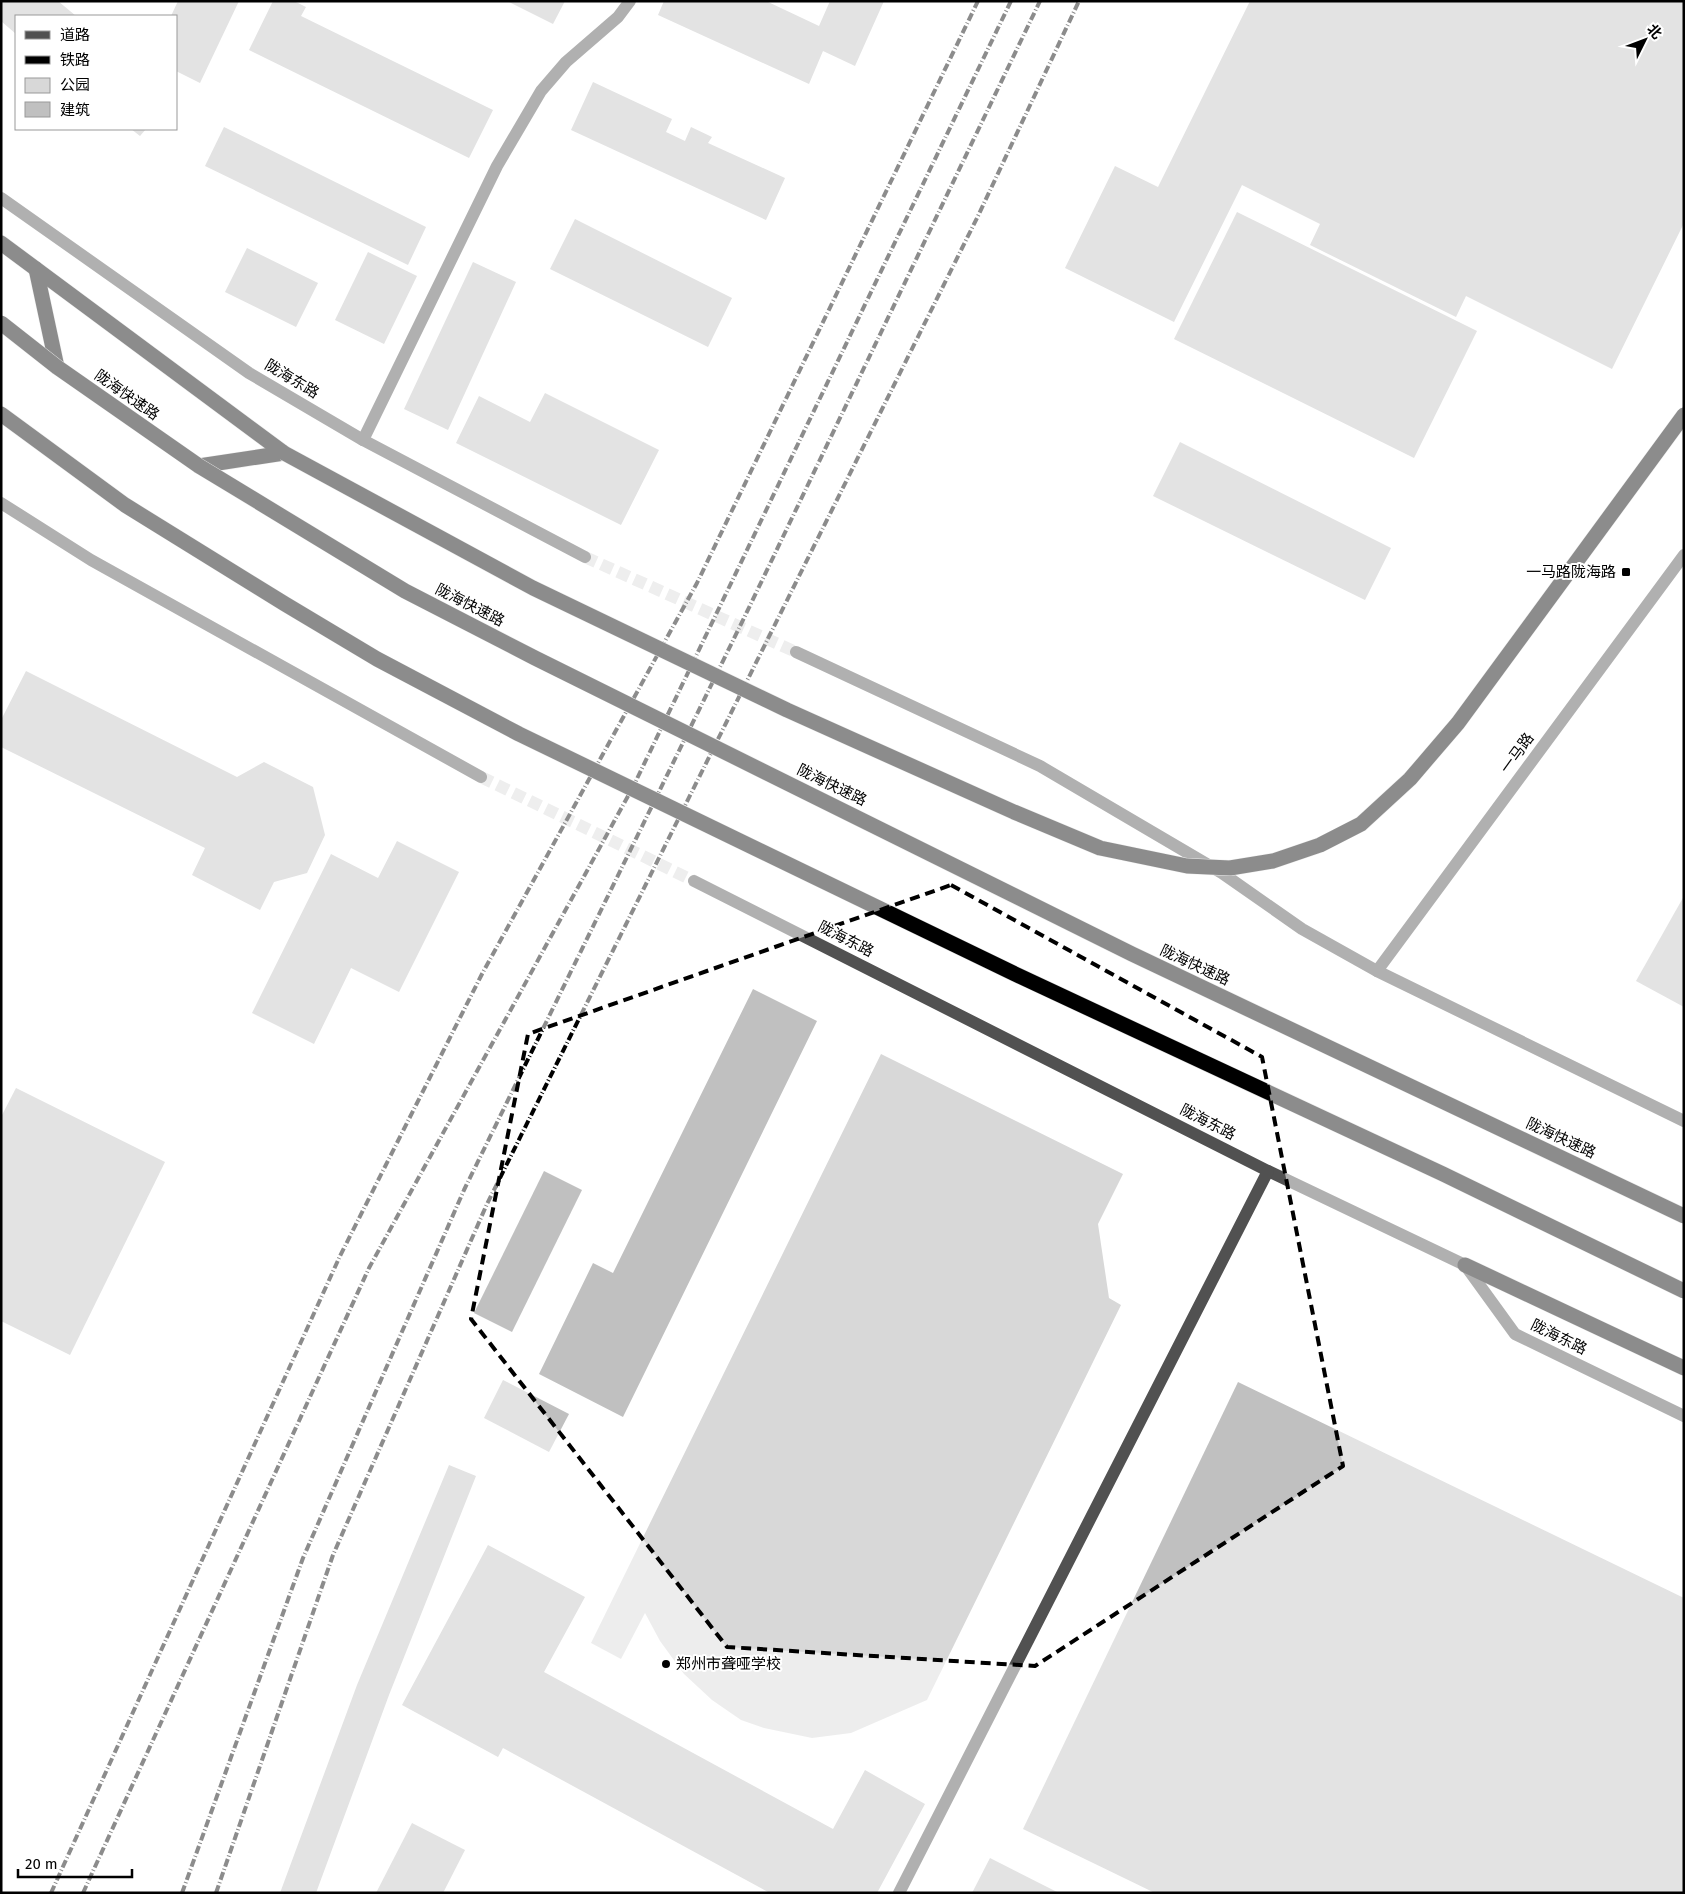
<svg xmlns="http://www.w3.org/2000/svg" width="1685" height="1894" font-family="'Fira Sans','Noto Sans SC',sans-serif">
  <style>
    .green { fill: #d8d8d8 }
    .building { fill: #c0c0c0 }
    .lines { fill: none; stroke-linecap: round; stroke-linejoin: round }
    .minor-tunnel { stroke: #d9d9d9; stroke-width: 12; stroke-dasharray: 12 6; stroke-linecap: butt }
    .highway-casing { stroke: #dbdbdb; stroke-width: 16 }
    .minor { stroke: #515151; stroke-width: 12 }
    .highway { stroke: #000; stroke-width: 15 }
    .rail { stroke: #000; stroke-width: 4; stroke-dasharray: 8 2.5 1 2.5; stroke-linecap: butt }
    .highway-bridge-casing { stroke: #dbdbdb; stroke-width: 16; stroke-linecap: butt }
    .highway-bridge { stroke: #000; stroke-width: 15 }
    .marked { fill: none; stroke: #000; stroke-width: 4; stroke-dasharray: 10 6; stroke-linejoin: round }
    .poi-dot { fill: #000; stroke: #fff; stroke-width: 2 }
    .labels { text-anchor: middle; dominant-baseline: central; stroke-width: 4; stroke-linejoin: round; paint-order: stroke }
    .street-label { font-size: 15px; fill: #000; stroke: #fff }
    .poi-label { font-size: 15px; fill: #000; stroke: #fff; text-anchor: end }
  </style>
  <rect width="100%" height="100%" fill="#fff"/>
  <path class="green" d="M881,1054L1123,1174L1098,1224L1109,1298L1121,1305L927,1700L851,1733L812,1738L764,1728L741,1720L712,1700L684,1674L660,1641L645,1613L621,1659L591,1643Z"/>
  <g class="building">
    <path d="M1,1H58L76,16H16V34L1,21Z"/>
    <path d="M178,1H239L200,83L176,71V16H171Z"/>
    <path d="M273,1H294L306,7L301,16L493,110L469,158L249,50Z"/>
    <path d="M507,1H565L553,24Z"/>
    <path d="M664,1H766L819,26L830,1H884L855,66L823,51L809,84L658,15Z"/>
    <path d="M1250,1H1684V223L1612,369L1466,296L1456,317L1310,245L1320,224L1242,185L1174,322L1065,268L1115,166L1158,187Z"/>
    <path d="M593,82L672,119L666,132L685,141L691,127L712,137L708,143L785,178L766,220L571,130Z"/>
    <path d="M224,127L426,227L408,265L205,166Z"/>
    <path d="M131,129H146L140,136Z"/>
    <path d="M1237,212L1477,331L1414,458L1174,339Z"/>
    <path d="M575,219L732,298L708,347L550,269Z"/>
    <path d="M247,248L318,283L296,327L225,292Z"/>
    <path d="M368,252L417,276L384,344L335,320Z"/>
    <path d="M473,262L516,282L448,430L404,409Z"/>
    <path d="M545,393L659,450L621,525L456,443L479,396L530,422Z"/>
    <path d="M1180,442L1391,548L1365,600L1153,496Z"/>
    <path d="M26,671L237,777L264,762L313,787L325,835L307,873L274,882L260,910L192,875L205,848L1,747V720Z"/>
    <path d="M397,841L459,872L399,992L351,968L314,1044L252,1013L331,854L378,878Z"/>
    <path d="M1684,896V1007L1636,981Z"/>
    <path d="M753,989L817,1021L623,1417L539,1374L593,1263L613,1273Z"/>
    <path d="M16,1088L165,1162L70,1355L1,1321V1117Z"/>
    <path d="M544,1171L582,1190L512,1332L474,1313Z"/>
    <path d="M503,1380L569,1414L549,1452L484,1418Z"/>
    <path d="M1238,1382L1684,1598V1893H1155L1023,1829Z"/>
    <path d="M449,1465L476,1476L389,1695L316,1893H280L357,1685Z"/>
    <path d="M488,1545L585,1597L544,1672L833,1829L865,1770L925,1804L877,1893H770L503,1748L498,1757L402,1705Z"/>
    <path d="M412,1823L465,1850L443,1893H376Z"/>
    <path d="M990,1858L1059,1893H972Z"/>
  </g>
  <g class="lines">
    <g class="minor-tunnel">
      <path d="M585,557L796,652"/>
      <path d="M481,777L694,881"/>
    </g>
    <defs>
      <g id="highway">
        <path d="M1,243L284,453"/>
        <path d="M36,269L57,367"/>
        <path d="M199,466L284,453"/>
        <path d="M1465,1265L1684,1368"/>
      </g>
    </defs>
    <use href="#highway" class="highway-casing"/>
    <g class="minor">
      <path d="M1,198L249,373L363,440L585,557"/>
      <path d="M363,440L497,166L541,91L566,62L618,17L630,1"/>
      <path d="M1,503L91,560L481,777"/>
      <path d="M796,652L1040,766L1222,873L1302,929L1377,971L1684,1121"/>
      <path d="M694,881L1268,1171L1465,1265L1515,1334L1684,1416"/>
      <path d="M1377,971L1684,555"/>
      <path d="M899,1893L1268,1171"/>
    </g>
    <use href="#highway" class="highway"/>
    <g class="rail">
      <path d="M51,1893L340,1256L482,974L697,583L978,1"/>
      <path d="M83,1893L369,1268L633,787L1011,1"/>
      <path d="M182,1893L303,1558L464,1190L744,618L1040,1"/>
      <path d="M216,1893L333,1555L487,1204L978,216L1079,1"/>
    </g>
    <defs>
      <g id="highway-bridge">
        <path d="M1,323L57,367L199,466L405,591L535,658L1132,954L1684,1216"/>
        <path d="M1,414L125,505L285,604L377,659L519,734L1015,974L1443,1174L1684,1291"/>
        <path d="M284,453L533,588L787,710L1014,812L1100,848L1187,866L1230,868L1273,861L1320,845L1361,824L1410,779L1458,723L1684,415"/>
      </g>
    </defs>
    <use href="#highway-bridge" class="highway-bridge-casing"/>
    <use href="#highway-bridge" class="highway-bridge"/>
  </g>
  <path d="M0 0H1685V1894H0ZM951,885L1262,1057L1343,1466L1035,1666L727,1647L471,1319L528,1034Z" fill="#fff" fill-opacity=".55" fill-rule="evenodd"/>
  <path class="marked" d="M951,885L1262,1057L1343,1466L1035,1666L727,1647L471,1319L528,1034Z"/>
  <g class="poi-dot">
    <rect x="1621" y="567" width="10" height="10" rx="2.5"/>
    <circle cx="666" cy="1664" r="5"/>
  </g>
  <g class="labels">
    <g class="street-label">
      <text transform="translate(292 379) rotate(31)">陇海东路</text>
      <text transform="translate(127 395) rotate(35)">陇海快速路</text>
      <text transform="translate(470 605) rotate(27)">陇海快速路</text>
      <text transform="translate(1517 753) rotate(-54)">一马路</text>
      <text transform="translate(832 785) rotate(26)">陇海快速路</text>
      <text transform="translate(846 939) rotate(27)">陇海东路</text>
      <text transform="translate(1195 965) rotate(25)">陇海快速路</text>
      <text transform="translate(1208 1122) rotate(27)">陇海东路</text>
      <text transform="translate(1561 1138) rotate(25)">陇海快速路</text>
      <text transform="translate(1559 1337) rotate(26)">陇海东路</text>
    </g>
    <g class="poi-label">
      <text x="1616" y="572">一马路陇海路</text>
      <text x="676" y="1664" text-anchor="start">郑州市聋哑学校</text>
    </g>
  </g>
  <rect width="1685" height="1894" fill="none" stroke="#000000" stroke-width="5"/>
  <rect x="15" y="15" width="162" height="115" fill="#ffffff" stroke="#999999"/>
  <rect x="25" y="31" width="25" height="8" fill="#515151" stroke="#999999"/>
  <text x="60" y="40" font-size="15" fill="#000000">道路</text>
  <rect x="25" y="56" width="25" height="8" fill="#000000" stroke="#999999"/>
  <text x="60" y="65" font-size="15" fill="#000000">铁路</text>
  <rect x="25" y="78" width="25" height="15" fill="#d8d8d8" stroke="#999999"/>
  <text x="60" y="90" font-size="15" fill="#000000">公园</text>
  <rect x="25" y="102" width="25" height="15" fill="#c0c0c0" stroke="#999999"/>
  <text x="60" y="115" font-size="15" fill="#000000">建筑</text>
  <g transform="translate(1645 40) rotate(48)" stroke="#ffffff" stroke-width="4" paint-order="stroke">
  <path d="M0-4L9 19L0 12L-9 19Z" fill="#000000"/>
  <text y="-8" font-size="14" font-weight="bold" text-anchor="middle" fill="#000000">北</text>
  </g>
  <path d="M18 1869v8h114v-8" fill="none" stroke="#000000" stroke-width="2.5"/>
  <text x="25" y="1869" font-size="15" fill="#000000" stroke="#ffffff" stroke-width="4" paint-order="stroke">20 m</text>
</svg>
